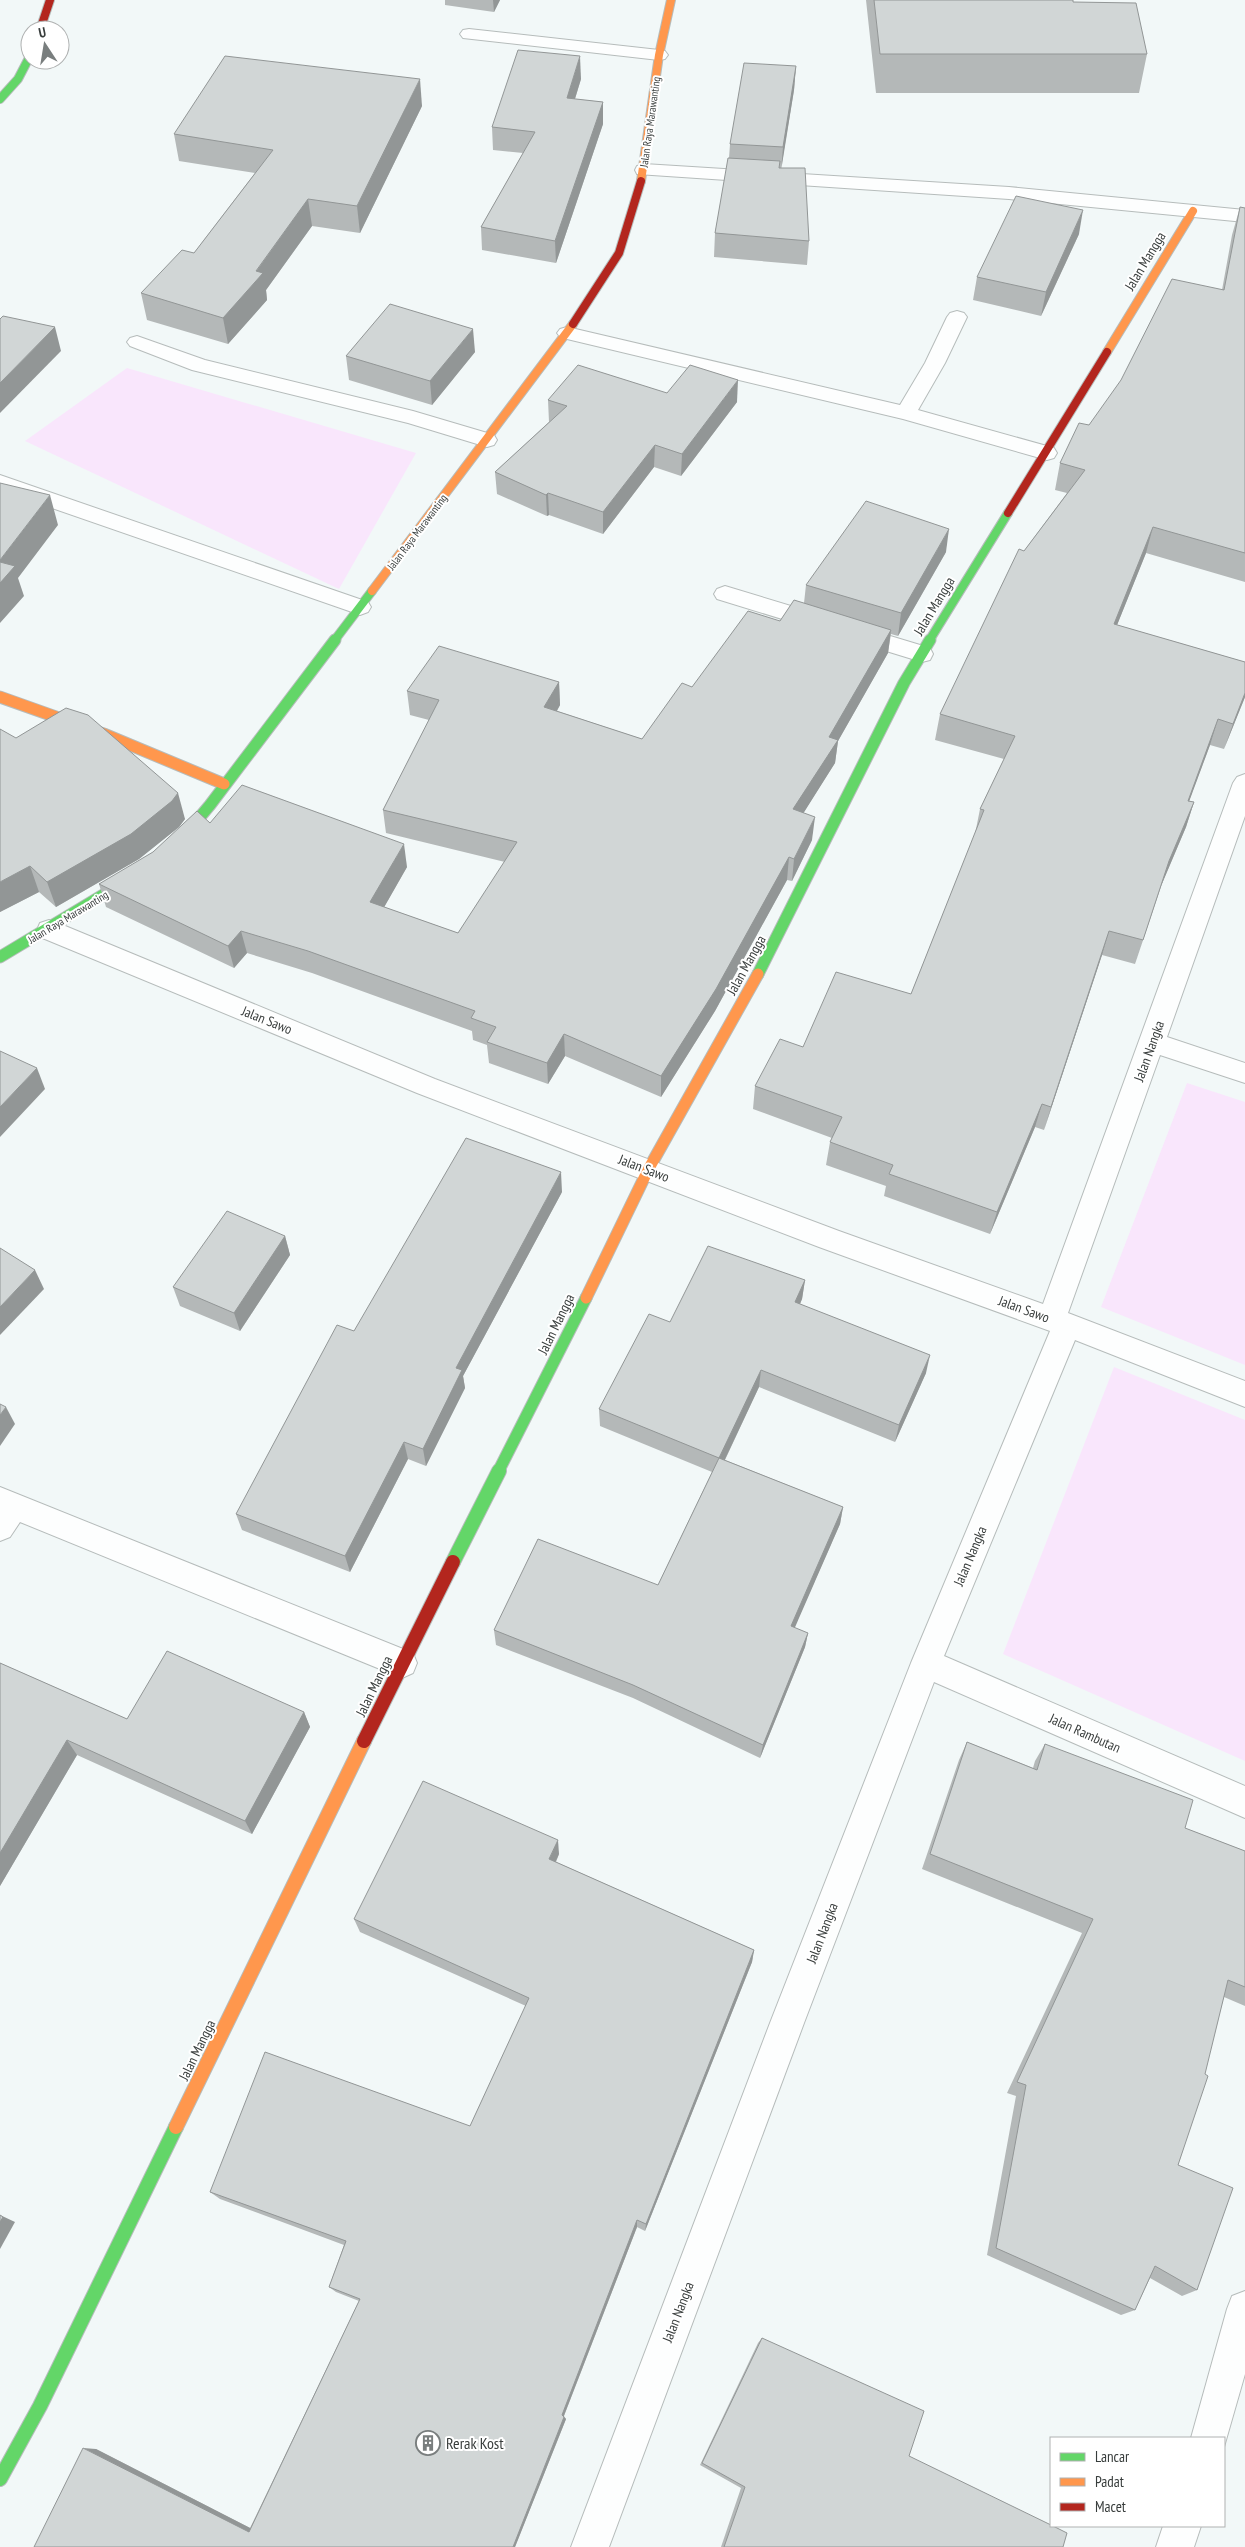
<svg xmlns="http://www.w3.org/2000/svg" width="1245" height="2547" font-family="'PT Sans Narrow',sans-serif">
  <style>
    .green { fill: #f9e6fc }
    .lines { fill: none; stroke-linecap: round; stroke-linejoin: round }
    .street-casing { stroke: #b6bcbb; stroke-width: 2 }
    .fast-far2-casing { stroke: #b6bcbb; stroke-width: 10 }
    .fast-far1-casing { stroke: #b6bcbb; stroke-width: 13 }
    .fast-casing { stroke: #b6bcbb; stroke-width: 16 }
    .slow-far2-casing { stroke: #b6bcbb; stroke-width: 10 }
    .slow-far1-casing { stroke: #b6bcbb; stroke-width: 13 }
    .slow-casing { stroke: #b6bcbb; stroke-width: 16 }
    .jam-far1-casing { stroke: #b6bcbb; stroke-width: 10 }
    .jam-casing { stroke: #b6bcbb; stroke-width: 16 }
    .street { fill: #fdfefe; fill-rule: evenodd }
    .fast-far2 { stroke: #63d668; stroke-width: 8 }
    .fast-far1 { stroke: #63d668; stroke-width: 11 }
    .fast { stroke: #63d668; stroke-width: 14 }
    .slow-far2 { stroke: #ff974d; stroke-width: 8 }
    .slow-far1 { stroke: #ff974d; stroke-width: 11 }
    .slow { stroke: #ff974d; stroke-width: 14 }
    .jam-far1 { stroke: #b3261e; stroke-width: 8 }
    .jam { stroke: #b3261e; stroke-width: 14 }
    .wall { fill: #b4b8b8 }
    .shaded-wall { fill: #929696 }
    .building { fill: #d1d6d6; stroke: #929696 }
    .labels { text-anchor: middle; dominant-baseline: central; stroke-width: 4; stroke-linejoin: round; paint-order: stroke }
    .far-street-label { font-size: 11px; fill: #383d3c; stroke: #fff }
    .street-label { font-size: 14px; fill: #383d3c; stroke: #fff }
    .near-poi-label { font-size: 16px; fill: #383d3c; stroke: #fff; text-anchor: start }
  </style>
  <rect width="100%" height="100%" fill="#f2f8f8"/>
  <g class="green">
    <path d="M127,368L416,453L339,589L25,441Z"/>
    <path d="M1187,1083L1245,1102V1365L1101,1307Z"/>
    <path d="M1114,1367L1245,1420V1761L1003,1654Z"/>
  </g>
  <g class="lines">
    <defs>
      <g id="street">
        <path d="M469,29L659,50L665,51L668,55L665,59L659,60L463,38L460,34L463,30Z"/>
        <path d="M644,164L1009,187L1245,210V222L1009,199L637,174L635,170L637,166Z"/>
        <path d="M957,311L964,313L967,317L945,363L918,410L1054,448L1057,453L1054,458L1047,460L903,419L567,339L560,337L557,333L560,329L567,327L900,405L925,363L947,317L950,313Z"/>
        <path d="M137,336L205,360L413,411L494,435L497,440L494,445L487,447L408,423L192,370L130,346L127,342L130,338Z"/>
        <path d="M0,475L368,602L371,607L368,612L360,615L352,612L0,490Z"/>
        <path d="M725,586L930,648L933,654L930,660L922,662L717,599L714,594L717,589Z"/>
        <path d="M1245,774V816L1167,1037L1245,1063V1083L1160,1055L1068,1313L1245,1381V1407L1075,1340L944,1656L1245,1786V1818L934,1682L804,2023L609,2547H571L770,2023L911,1663L1050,1331L819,1247L417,1093L40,937L37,930L40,923L49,920L58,923L435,1079L839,1231L1043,1304L1233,783L1237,777Z"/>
        <path d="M0,1487L413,1653L417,1663L413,1673L402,1678L20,1522L10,1537L0,1541Z"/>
        <path d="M1245,2291V2374L1224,2447V2438H1191L1227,2309L1232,2296Z"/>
        <path d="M1163,2526H1201L1194,2547H1156Z"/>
      </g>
      <g id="fast-far2">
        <path d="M0,99L18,79L30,56"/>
        <path d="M334,641L372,591"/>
        <path d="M929,641L1008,513"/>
      </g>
      <g id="fast-far1">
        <path d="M178,843L210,805L335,640"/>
        <path d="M0,957L133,877"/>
        <path d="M758,974L904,683L930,640"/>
        <path d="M498,1472L586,1298"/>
      </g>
      <g id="fast">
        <path d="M453,1562L499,1471"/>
        <path d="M0,2479L40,2406L176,2127"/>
      </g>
      <g id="slow-far2">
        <path d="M641,181L659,55L671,0"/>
        <path d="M1107,352L1193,211"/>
        <path d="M372,591L573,324"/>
      </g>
      <g id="slow-far1">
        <path d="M0,697L104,734L224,784"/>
        <path d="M586,1298L648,1170L758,974"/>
      </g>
      <path id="slow" d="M176,2127L364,1741"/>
      <g id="jam-far1">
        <path d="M40,30L50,0"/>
        <path d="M573,324L619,253L641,181"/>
        <path d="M1008,513L1107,352"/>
      </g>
      <path id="jam" d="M364,1741L453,1562"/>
    </defs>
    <use href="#street" class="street-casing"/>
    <use href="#fast-far2" class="fast-far2-casing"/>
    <use href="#fast-far1" class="fast-far1-casing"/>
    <use href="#fast" class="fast-casing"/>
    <use href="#slow-far2" class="slow-far2-casing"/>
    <use href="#slow-far1" class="slow-far1-casing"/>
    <use href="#slow" class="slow-casing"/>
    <use href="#jam-far1" class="jam-far1-casing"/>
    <use href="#jam" class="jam-casing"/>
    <use href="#street" class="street"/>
    <use href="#fast-far2" class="fast-far2"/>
    <use href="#fast-far1" class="fast-far1"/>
    <use href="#fast" class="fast"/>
    <use href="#slow-far2" class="slow-far2"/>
    <use href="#slow-far1" class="slow-far1"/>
    <use href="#slow" class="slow"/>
    <use href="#jam-far1" class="jam-far1"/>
    <use href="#jam" class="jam"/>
  </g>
  <g class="wall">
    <path d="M445,0H500L494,12L445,5Z"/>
    <path d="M866,0H1073V2L1147,54L1139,93H876Z"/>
    <path d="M796,66L794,90L781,168L809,241L807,265L714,257L715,233L729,158L730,144Z"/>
    <path d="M581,79L575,99L603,102V124L556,263L482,250L481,227L523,153L493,150L492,127Z"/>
    <path d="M422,106L360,233L312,226L266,290L267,300L228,344L147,320L141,293L194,253L255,173L179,161L174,134Z"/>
    <path d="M1240,207L1245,208V582L1146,553L1117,625L1245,662V697L1224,749L1210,745L1189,801L1194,802L1186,827L1161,886L1135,964L1102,955L1044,1130L1035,1127L990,1234L884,1196L886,1186L826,1165L830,1142L832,1138L753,1109L755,1086L803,1047L911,994L975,834L980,809L1004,759L935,740L940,714L1024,551L1067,493L1055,490L1060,463L1089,425L1222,290L1232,235Z"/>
    <path d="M1079,234L1041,316L973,300L977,277Z"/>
    <path d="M475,352L432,405L349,380L346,356Z"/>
    <path d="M667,393L737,402L681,476L654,467L603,534L549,515L547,516L497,494L495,472L549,422L548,400Z"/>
    <path d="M946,552L898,636L891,634L888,653L838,741L835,763L803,813L812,840L792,881L787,880L715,1011L661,1097L565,1056L548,1084L489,1063L487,1045L473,1040L472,1031L312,973L247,953L234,968L106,907L99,884L210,823L407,867L384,907L458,933L505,862L386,833L383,810L429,720L410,715L407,691L559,682L560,705L557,711L642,739L692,687L804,603L806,585Z"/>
    <path d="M16,738L185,819L179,827L139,859L56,907L39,892L0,912Z"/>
    <path d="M562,1192L463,1376L465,1388L426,1466L408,1459L350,1572L242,1530L236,1514L354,1331Z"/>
    <path d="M285,1236L290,1255L240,1331L180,1306L173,1287Z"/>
    <path d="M805,1280L802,1299L800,1304L926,1373L895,1442L759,1387L725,1460L843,1507L840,1524L794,1628L808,1633L805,1647L760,1758L633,1698L496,1645L494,1630L658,1585L712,1472L600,1426L599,1409L670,1322Z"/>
    <path d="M0,1663L127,1719L304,1712L310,1727L252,1834L77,1755L0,1886Z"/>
    <path d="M967,1742L1033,1768L1035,1761L1045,1744L1185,1828L1245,1851V2006L1224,1997L1178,2165L1197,2290L1182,2296L1150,2278L1135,2310L1121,2315L987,2255L1016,2096L1007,2093L1082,1933L922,1869L959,1760Z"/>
    <path d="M559,1854L556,1862L754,1950L752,1962L645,2231L637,2227L564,2416L566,2419L515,2547H34L96,2449L250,2528L359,2301L336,2292L329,2287L344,2245L220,2199L210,2192L470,2126L526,2006L360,1932L354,1919Z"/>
    <path d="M762,2338L909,2456L1063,2547H721L741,2488L700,2465L758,2343Z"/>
  </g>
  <g class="shaded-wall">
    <path d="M493,0H500L494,12Z"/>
    <path d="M580,56L581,79L568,121L567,98Z"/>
    <path d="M796,66L794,90L781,171L783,147Z"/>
    <path d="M420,79L422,106L360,233L357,206Z"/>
    <path d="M603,102V124L556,263L555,241Z"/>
    <path d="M308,199L312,226L266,290L267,300L228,344L223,318Z"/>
    <path d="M1083,210L1079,234L1041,316L1046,292Z"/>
    <path d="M55,327L61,351L0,413V383Z"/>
    <path d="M473,329L475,352L432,405L430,381Z"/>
    <path d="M738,380L737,402L681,476L682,454Z"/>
    <path d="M655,445L654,467L603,534V512Z"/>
    <path d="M548,493L549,515L547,516L546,495Z"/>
    <path d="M50,495L58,525L18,578L24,596L0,623V560Z"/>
    <path d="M1153,527L1146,553L1107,650L1114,624Z"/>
    <path d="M949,529L946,552L898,636L901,613Z"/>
    <path d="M891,630L888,653L838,741L835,763L791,833L793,809L829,737Z"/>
    <path d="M559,682L560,705L545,731L544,707Z"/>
    <path d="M1245,693V697L1224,749L1233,724Z"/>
    <path d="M1218,719L1210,745L1180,826L1188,801Z"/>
    <path d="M178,793L185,819L179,827L139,859L56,907L47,882Z"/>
    <path d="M1194,802L1186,827L1161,886L1135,964L1169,861Z"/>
    <path d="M815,817L812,840L792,881L794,859Z"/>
    <path d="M404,844L407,867L374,925L370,902Z"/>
    <path d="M789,857L787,880L715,1011L661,1097V1076Z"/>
    <path d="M30,866L39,892L0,912V882Z"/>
    <path d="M241,931L247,953L234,968L228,946Z"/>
    <path d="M1109,931L1102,955L1044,1130L1051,1107Z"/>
    <path d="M564,1034L565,1056L548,1084L547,1063Z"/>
    <path d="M37,1068L45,1089L0,1137V1107Z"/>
    <path d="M1042,1104L1035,1127L990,1234L997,1212Z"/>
    <path d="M561,1172L562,1192L463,1376L465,1388L426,1466L423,1449L456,1368Z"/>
    <path d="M285,1236L290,1255L240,1331L234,1313Z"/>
    <path d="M35,1270L44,1289L0,1335V1307Z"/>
    <path d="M805,1280L802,1299L793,1320L795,1302Z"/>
    <path d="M930,1355L926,1373L895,1442L899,1425Z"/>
    <path d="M761,1370L759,1387L718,1474L719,1458Z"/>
    <path d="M6,1407L15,1424L0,1446V1415Z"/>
    <path d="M404,1442L408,1459L350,1572L345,1556Z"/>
    <path d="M843,1507L840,1524L789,1641L791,1626Z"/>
    <path d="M808,1633L805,1647L760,1758L763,1745Z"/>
    <path d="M304,1712L310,1727L252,1834L245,1821Z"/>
    <path d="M67,1740L77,1755L0,1886V1853Z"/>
    <path d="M558,1840L559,1854L551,1872L549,1859Z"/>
    <path d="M754,1950L752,1962L645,2231L646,2224Z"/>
    <path d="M0,2215L15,2222L0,2249Z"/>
    <path d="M637,2220V2227L563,2418L562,2415Z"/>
    <path d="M564,2417L566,2419L515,2547H513Z"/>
    <path d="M83,2448L96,2449L258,2532H249Z"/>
  </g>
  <g class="building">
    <path d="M874,0H1073V2L1136,3L1147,54H880Z"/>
    <path d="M518,50L580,56L567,98L603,102L555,241L481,227L535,132L492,127Z"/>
    <path d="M225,56L420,79L357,206L308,199L256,271L263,273L223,318L141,293L182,250L194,253L273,150L174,134Z"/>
    <path d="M744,63L796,66L783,147L730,144Z"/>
    <path d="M728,158L780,161L779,168H805L809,241L715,233Z"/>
    <path d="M1016,196L1083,210L1046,292L977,277Z"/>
    <path d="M1240,207L1245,208V553L1153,527L1114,624L1245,662V693L1233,724L1218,719L1188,801L1194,802L1169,861L1143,940L1109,931L1051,1107L1042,1104L997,1212L889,1174L893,1165L830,1142L842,1117L755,1086L780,1039L803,1047L836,972L911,994L984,810L980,809L1015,736L940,714L1019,549L1024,551L1085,470L1060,463L1079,423L1089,425L1121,380L1172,279L1224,290Z"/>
    <path d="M390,304L473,329L430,381L346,356Z"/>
    <path d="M3,316L55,327L0,383V319Z"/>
    <path d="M578,365L667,393L690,365L738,380L682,454L655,445L603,512L548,493L546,495L495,472L567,406L548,400Z"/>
    <path d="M0,483L50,495L0,560Z"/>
    <path d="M866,501L949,529L901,613L806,585Z"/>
    <path d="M0,562L15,566L0,583Z"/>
    <path d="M794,600L891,630L829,737L838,740L793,809L815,817L794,859L789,857L716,989L661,1076L564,1034L547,1063L487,1042L496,1027L471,1018L475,1011L308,951L241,931L228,946L99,884L153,852L197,811L210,823L242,785L404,844L370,902L458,933L517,842L383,810L439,700L407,691L439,646L559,682L544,707L642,739L682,683L692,687L748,611L780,621Z"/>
    <path d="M66,708L88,715L178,793L172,801L131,834L47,882L30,866L0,882V729L16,738Z"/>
    <path d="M0,1051L37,1068L0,1107Z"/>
    <path d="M466,1138L561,1172L456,1368L462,1370L423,1449L404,1442L345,1556L236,1514L337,1325L354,1331Z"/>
    <path d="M227,1211L285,1236L234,1313L173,1287Z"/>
    <path d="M708,1246L805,1280L795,1302L930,1355L899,1425L761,1370L719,1458L599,1409L649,1314L670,1322Z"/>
    <path d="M0,1248L35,1270L0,1307Z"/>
    <path d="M0,1404L6,1407L0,1415Z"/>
    <path d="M719,1458L843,1507L791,1626L808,1633L763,1745L633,1685L494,1630L538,1539L658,1585Z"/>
    <path d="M167,1651L304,1712L245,1821L67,1740L0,1853V1663L127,1719Z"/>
    <path d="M967,1742L1037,1770L1045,1744L1193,1800L1185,1828L1245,1851V1987L1228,1980L1205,2074L1208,2076L1178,2165L1233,2188L1197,2290L1155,2266L1135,2310L996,2248L1026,2085L1017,2082L1093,1919L930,1854Z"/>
    <path d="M423,1781L558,1840L549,1859L754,1950L646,2224L637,2220L562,2415L564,2417L513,2547H34L83,2448L249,2532L360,2299L329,2287L346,2241L210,2192L265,2052L470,2126L529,1998L354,1919Z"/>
    <path d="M0,2215L3,2217L0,2222Z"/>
    <path d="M762,2338L924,2411L909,2456L1051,2525V2526H1053L1067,2533L1063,2547H724L745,2487L702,2463Z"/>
  </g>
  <defs>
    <symbol id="building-ring" viewBox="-11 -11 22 22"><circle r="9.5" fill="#fff" stroke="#797e7e" stroke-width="1.5"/><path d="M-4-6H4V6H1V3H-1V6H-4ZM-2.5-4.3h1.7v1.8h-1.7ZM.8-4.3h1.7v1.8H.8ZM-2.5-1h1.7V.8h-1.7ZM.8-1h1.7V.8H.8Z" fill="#797e7e"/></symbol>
  </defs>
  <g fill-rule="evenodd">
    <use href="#building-ring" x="414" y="2429" width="28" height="28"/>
  </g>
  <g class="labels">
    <g class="far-street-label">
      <text transform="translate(650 122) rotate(-82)">Jalan Raya Marawanting</text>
      <text transform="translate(417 532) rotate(-53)">Jalan Raya Marawanting</text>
      <text transform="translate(68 917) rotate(-31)">Jalan Raya Marawanting</text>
    </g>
    <g class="street-label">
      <text transform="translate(1145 261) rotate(-59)">Jalan Mangga</text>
      <text transform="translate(934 606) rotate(-59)">Jalan Mangga</text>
      <text transform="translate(746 965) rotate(-61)">Jalan Mangga</text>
      <text transform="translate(267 1020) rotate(22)">Jalan Sawo</text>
      <text transform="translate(1149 1051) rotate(-70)">Jalan Nangka</text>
      <text transform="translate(644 1168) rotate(21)">Jalan Sawo</text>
      <text transform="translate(1024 1309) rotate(20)">Jalan Sawo</text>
      <text transform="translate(556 1324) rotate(-64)">Jalan Mangga</text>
      <text transform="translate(970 1556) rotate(-67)">Jalan Nangka</text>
      <text transform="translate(374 1686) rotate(-64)">Jalan Mangga</text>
      <text transform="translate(1085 1733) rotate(24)">Jalan Rambutan</text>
      <text transform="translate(822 1933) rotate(-69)">Jalan Nangka</text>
      <text transform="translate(197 2050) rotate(-64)">Jalan Mangga</text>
      <text transform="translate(678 2312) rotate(-69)">Jalan Nangka</text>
    </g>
    <g class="near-poi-label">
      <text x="446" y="2443">Rerak Kost</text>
    </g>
  </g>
  <rect x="1050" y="2437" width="175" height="90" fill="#ffffff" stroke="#afb1b1"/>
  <rect x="1060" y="2453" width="25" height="8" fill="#63d668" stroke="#afb1b1"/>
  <text x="1095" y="2462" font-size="15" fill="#383d3c">Lancar</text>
  <rect x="1060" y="2478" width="25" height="8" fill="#ff974d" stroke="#afb1b1"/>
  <text x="1095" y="2487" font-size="15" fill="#383d3c">Padat</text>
  <rect x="1060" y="2503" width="25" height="8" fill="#b3261e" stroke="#afb1b1"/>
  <text x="1095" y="2512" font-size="15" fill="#383d3c">Macet</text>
  <g transform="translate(45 45) rotate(348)"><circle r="24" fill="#ffffff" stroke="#afb1b1"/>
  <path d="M0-4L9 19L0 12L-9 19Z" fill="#797e7e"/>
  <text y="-8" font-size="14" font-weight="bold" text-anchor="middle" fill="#383d3c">U</text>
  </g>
</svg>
